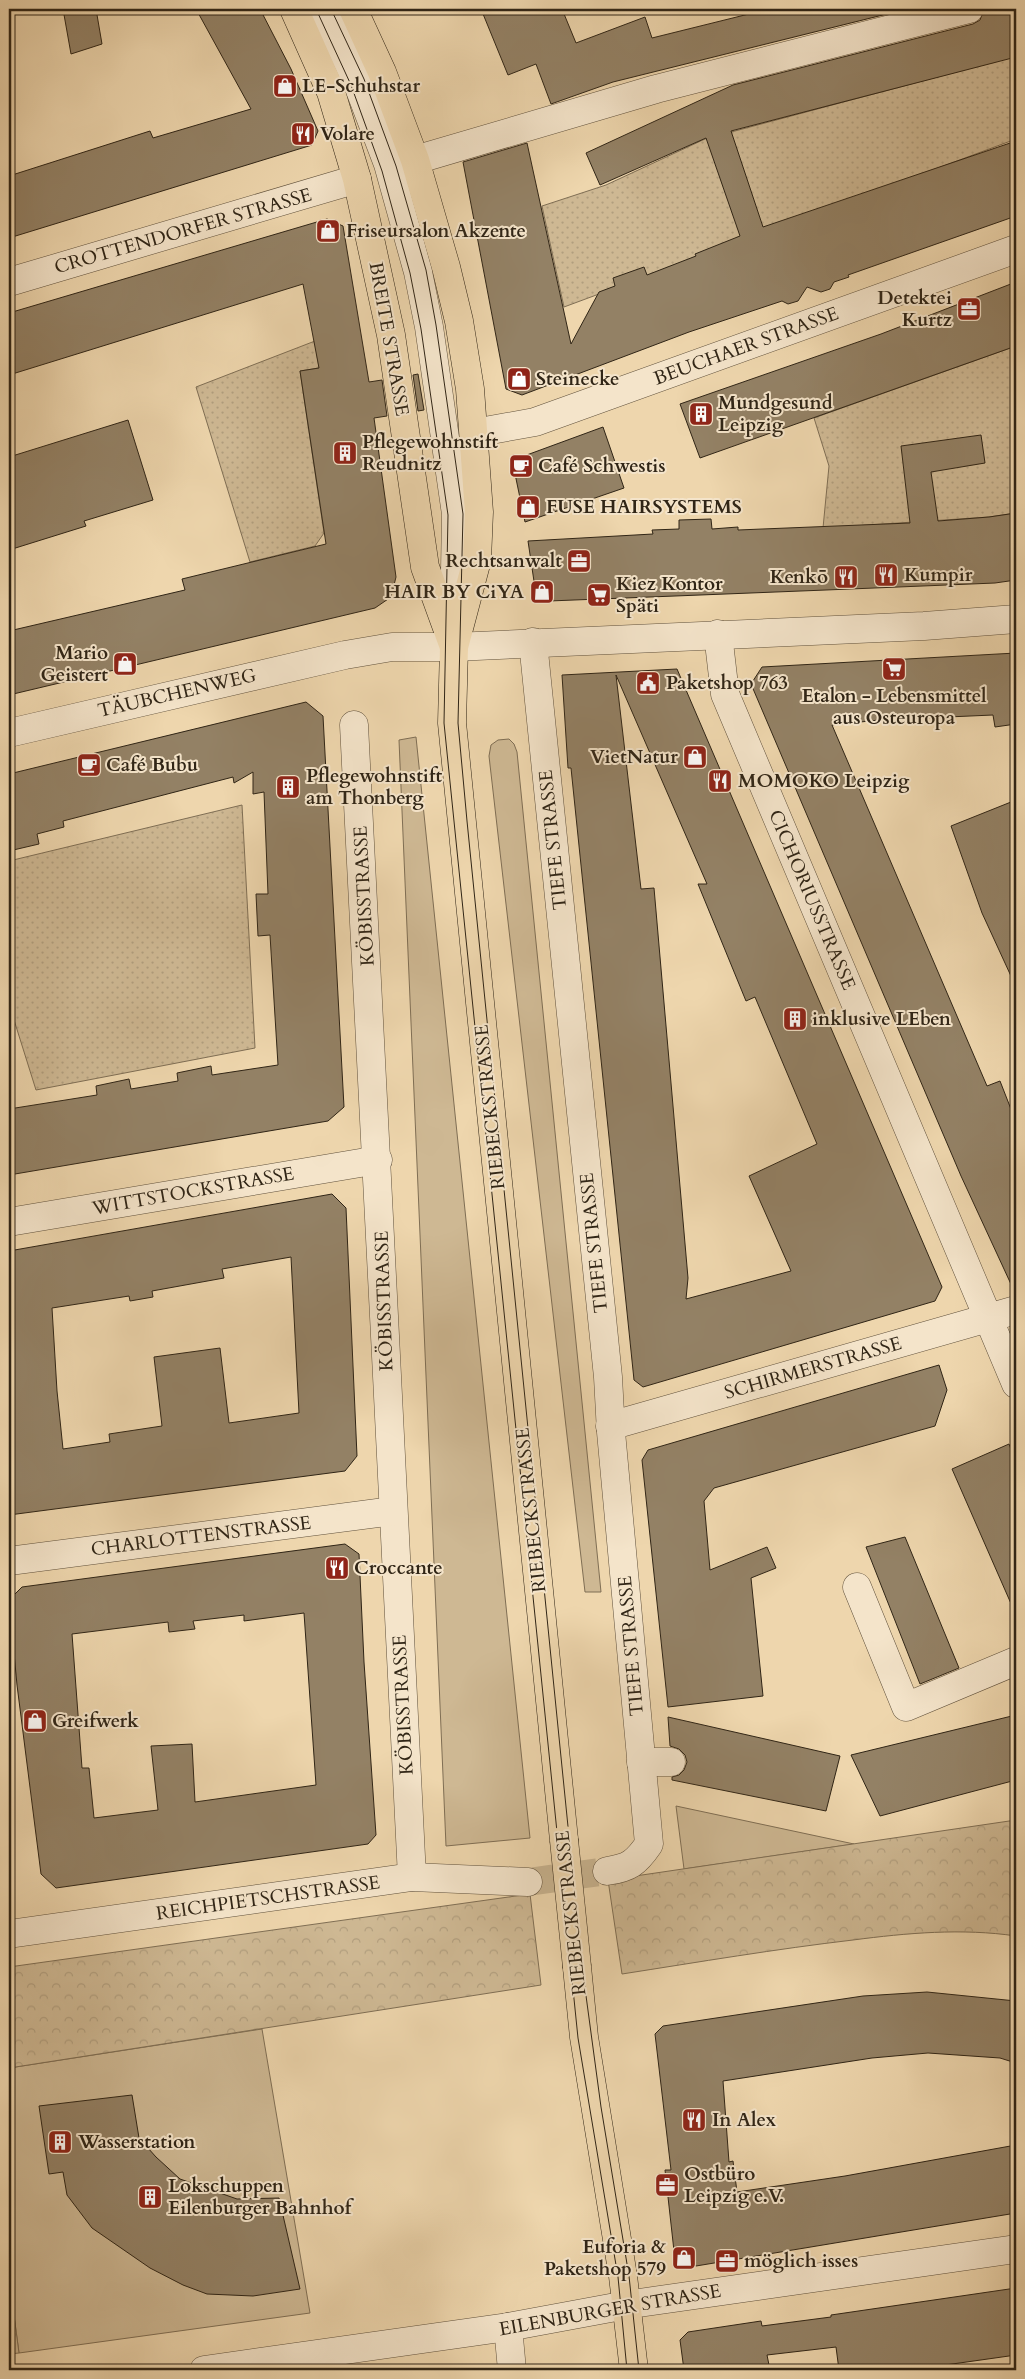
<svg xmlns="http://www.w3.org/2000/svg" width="1025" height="2379" font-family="Cardo,serif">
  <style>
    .grass { fill: #ceb893; stroke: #7f6e54 }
    .park { fill: url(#park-crowns); stroke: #7f6e54 }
    .garden { fill: url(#garden-dots); stroke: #7f6e54 }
    .building { fill: #938165; stroke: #302516; fill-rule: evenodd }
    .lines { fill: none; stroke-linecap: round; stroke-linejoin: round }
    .minor-tunnel { stroke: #c8b38f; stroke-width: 28; stroke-dasharray: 28 14; stroke-linecap: butt }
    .minor-casing { stroke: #60513c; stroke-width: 29 }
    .major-casing { stroke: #302516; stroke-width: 29 }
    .minor { stroke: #f4e4ca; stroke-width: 28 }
    .major { stroke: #eed6ad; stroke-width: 28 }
    .tram { stroke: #302516; stroke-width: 1 }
    .major-bridge-casing { stroke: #302516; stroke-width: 29; stroke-linecap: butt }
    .major-bridge { stroke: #eed6ad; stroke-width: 28 }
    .labels { text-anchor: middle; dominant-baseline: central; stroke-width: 4; stroke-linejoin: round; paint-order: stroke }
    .poi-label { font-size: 19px; font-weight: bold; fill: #302516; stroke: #f4e4ca; text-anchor: start }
    .street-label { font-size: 19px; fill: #302516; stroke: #f4e4ca }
  </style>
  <defs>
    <pattern id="park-crowns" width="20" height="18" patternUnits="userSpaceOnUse" patternTransform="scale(1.25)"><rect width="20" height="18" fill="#ceb893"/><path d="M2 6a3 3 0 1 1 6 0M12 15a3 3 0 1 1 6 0" fill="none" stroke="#b19e7e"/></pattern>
    <pattern id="garden-dots" width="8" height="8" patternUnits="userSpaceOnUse" patternTransform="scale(1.25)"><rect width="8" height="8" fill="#ceb893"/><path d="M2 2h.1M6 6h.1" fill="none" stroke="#b19e7e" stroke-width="1.8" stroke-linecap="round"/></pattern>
  </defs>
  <rect width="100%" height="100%" fill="#eed6ad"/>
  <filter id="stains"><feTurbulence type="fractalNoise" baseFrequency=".004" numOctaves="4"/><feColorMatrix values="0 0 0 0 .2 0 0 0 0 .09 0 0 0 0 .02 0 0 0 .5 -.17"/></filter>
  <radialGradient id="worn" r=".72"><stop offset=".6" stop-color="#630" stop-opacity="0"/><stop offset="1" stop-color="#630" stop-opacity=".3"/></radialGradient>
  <g class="grass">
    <path d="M416,737L530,1838L446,1846L399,740Z"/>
    <path d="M509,739L514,744L517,752L601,1592H585L489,756L491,745L498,740Z"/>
    <path d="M676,1806L854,1844L684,1869Z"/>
    <path d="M262,2029L310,2313L19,2353L9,2278V2068Z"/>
  </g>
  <g class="park">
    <path d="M1016,1820V1936C962,1928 907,1933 853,1940C776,1949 699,1962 622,1974L608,1880Z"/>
    <path d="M530,1894L541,1985L9,2068V1967Z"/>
    <path d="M9,2278L19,2353L9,2354Z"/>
  </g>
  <g class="garden">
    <path d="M1016,56V139L564,307L542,206L606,185L705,139Z"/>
    <path d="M315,341L319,368L300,371L324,533L315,546L250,562L196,387Z"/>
    <path d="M1016,346V513L989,517L823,528L829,466L814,418Z"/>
    <path d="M242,805L255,1048L36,1090L9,1004V861Z"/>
  </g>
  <g class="building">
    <path d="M63,9H96L102,44L71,54Z"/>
    <path d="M196,9H260L291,69L318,131L312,145L9,238V176L150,131L153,138L251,109Z"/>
    <path d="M481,9H562L576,43L645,17L652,38L769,9H907L613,82L551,104L536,64L508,75Z"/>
    <path d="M984,9H1013L1014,20L1016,19V57L731,131L763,227L1016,141V216L848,275L849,277L834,282L830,289L821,292L807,287L798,301L788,304L782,301L689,332L522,395L506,389L463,162L527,143L571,344L599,292L615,286L613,278L644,267L647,275L696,256L695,254L740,236L706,138L600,185L586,153L733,85L973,24L980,20Z"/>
    <path d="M327,219L343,226L369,382L382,380L387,416L374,418L396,577L391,597L375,608L9,695V631L185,590L182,579L326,544L300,371L319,368L303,284L9,375V313Z"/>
    <path d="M1016,282V346L700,458L680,404L881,334Z"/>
    <path d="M418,374L424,410L418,411L413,375Z"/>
    <path d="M128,420L153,500L84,521L86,526L9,550V457Z"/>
    <path d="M603,427L624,488L525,522L514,469L517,461L524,456Z"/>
    <path d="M981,435L985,463L931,472L938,521L989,517L1016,513V580L995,583L826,590L549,601L540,596L535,588L528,541L653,534L652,530L679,529V520L711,519L712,529L738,527V530L910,523L901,446Z"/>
    <path d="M1016,653V724L995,727L993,715L879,720L832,725L987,1086L1000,1081L1016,1122V1295L961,1176L751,684L762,667Z"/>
    <path d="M677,669L942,1287L935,1301L643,1387L634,1380L571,768H568L562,675ZM616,675L707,884H698L746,1001L755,997L817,1144L749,1176L791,1271L686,1299L688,1278L654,888L641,889Z"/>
    <path d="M306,702L323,716L344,1107L328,1121L9,1175V1109L97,1095L96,1086L129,1079L131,1089L178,1081L177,1073L211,1066L212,1075L278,1065L270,935L258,936L256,894H268L264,792L253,794V772L234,783L233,777L63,821L64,827L37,834L39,844L9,851V774Z"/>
    <path d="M1016,800V987L982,913L951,826Z"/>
    <path d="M332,1194L346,1208L357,1456L345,1471L9,1515V1251ZM291,1257L299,1413L229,1423L220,1348L154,1357L162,1426L109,1434L110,1442L63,1449L57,1391L52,1308L129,1296L130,1301L153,1297L152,1291L224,1278L222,1269Z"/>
    <path d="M939,1365L947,1390L935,1426L714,1488L704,1501L710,1570L767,1547L776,1568L751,1578L763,1696L668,1707L642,1460L648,1450Z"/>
    <path d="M1009,1444L1016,1462V1615L952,1469Z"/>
    <path d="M905,1537L959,1668L920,1684L866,1547Z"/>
    <path d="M345,1544L359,1554L364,1662L376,1835L368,1844L56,1888L41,1874L17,1685L9,1600L22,1587ZM304,1613L316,1785L195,1802L192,1744L151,1746L158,1810L94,1818L89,1768H82L72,1634L168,1622L169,1632L195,1629L193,1621L244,1615V1621Z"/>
    <path d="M1016,1715V1780L880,1816L851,1755Z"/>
    <path d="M668,1717L840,1756L826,1811L672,1780V1777L679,1775L684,1770L687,1762L685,1755L679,1749L670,1746Z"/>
    <path d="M927,1992L1016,2001V2063L1000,2058L928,2053L872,2058L723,2081L729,2162L733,2161L737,2192L845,2176L1016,2145V2213L696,2266L674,2251L665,2170H671L655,2034L663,2026L736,2015L863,1996Z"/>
    <path d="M132,2095L139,2138L156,2157L180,2179L237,2199L279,2198L300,2289L253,2296L207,2294L183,2285L150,2268L92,2228L67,2195L63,2172L49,2174L39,2106Z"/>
    <path d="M1016,2288V2355L910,2370H839L836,2347L767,2355L770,2370H684L680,2340L688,2332L761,2321L762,2326L831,2317V2315Z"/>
  </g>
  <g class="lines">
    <path class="minor-tunnel" d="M528,1882L607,1871"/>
    <defs>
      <g id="minor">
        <path d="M323,9L357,82L388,164L418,272L429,327L456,514L454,628"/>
        <path d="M415,160L656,89L969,9"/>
        <path d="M9,282L357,179"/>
        <path d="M474,433L535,422L1016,249"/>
        <path d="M718,634L725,694L1016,1384"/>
        <path d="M533,642L608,1377L611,1432L649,1844C636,1863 629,1868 607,1871"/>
        <path d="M354,725C376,1109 391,1493 412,1877"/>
        <path d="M9,733L345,655L392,647H454L924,626L1016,619"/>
        <path d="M9,1222L378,1160"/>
        <path d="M610,1426L1016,1310"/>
        <path d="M9,1561L393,1511"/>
        <path d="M857,1587L906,1707L1016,1661"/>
        <path d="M641,1762H671"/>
        <path d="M9,1934L412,1877L528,1882"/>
        <path d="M508,2327L512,2370"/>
        <path d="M204,2370L508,2327L632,2304L1016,2249"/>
      </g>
      <g id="major">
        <path d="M294,9L331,92L357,179L391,335L425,567L454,647"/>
        <path d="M353,9L382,72L415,160L446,267L459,321L470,389L479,512L477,560L454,647L452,723L564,1840"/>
        <path d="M577,1967L584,2037L623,2276L634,2370"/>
      </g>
    </defs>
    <use href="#minor" class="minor-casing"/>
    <use href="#major" class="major-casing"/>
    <use href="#minor" class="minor"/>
    <use href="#major" class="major"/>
    <g class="tram">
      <path d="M316,9L351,85L382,171L410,273L421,329L448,515L444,723L578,2038L618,2277L627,2370"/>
      <path d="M331,9L364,79L396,166L426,270L436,325L463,514L458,723L467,821L582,1966L601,2107L629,2276L639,2370"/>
    </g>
    <defs>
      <path id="major-bridge" d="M564,1840L577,1967"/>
    </defs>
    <use href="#major-bridge" class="major-bridge-casing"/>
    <use href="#major-bridge" class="major-bridge"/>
  </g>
  <defs>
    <symbol id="shop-square" viewBox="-11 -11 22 22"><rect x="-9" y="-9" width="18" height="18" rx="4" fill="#8f2418" stroke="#f4e4ca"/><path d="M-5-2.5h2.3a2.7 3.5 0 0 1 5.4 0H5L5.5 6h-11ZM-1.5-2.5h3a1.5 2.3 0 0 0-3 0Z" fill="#fff"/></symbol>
    <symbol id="restaurant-square" viewBox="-11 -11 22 22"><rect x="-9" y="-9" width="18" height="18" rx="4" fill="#8f2418" stroke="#f4e4ca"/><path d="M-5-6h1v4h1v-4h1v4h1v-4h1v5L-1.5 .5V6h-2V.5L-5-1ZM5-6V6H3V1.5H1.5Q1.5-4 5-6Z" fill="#fff"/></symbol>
    <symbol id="office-square" viewBox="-11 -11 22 22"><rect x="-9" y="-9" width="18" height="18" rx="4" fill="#8f2418" stroke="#f4e4ca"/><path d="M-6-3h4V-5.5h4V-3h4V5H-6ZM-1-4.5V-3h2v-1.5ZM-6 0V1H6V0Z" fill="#fff"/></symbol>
    <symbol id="building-square" viewBox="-11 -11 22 22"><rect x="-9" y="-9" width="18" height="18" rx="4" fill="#8f2418" stroke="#f4e4ca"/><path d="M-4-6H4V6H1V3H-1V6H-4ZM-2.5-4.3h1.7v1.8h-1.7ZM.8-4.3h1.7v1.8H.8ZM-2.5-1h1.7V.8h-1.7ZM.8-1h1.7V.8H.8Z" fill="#fff"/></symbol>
    <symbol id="cafe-square" viewBox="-11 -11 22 22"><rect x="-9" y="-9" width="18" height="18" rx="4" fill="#8f2418" stroke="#f4e4ca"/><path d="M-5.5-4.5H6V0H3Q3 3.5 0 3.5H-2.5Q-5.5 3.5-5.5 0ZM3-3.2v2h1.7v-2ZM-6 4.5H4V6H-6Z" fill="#fff"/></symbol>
    <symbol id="supermarket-square" viewBox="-11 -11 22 22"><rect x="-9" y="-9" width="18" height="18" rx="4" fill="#8f2418" stroke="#f4e4ca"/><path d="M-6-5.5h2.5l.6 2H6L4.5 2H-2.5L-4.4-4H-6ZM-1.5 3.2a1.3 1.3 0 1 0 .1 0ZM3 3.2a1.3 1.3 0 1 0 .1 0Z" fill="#fff"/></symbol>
    <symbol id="civic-square" viewBox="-11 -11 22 22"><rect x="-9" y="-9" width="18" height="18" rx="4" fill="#8f2418" stroke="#f4e4ca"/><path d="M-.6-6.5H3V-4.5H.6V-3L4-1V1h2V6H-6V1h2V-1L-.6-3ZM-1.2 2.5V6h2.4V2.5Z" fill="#fff"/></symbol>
  </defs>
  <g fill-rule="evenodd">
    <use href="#shop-square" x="271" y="72" width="28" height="28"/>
    <use href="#restaurant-square" x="289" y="120" width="28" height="28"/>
    <use href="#shop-square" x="314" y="217" width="28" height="28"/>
    <use href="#office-square" x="955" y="295" width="28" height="28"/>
    <use href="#shop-square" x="505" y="365" width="28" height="28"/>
    <use href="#building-square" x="687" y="400" width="28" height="28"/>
    <use href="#building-square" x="331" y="439" width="28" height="28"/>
    <use href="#cafe-square" x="507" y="452" width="28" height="28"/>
    <use href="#shop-square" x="514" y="493" width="28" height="28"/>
    <use href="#office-square" x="565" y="547" width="28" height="28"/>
    <use href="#restaurant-square" x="872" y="561" width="28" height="28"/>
    <use href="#restaurant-square" x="832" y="563" width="28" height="28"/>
    <use href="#shop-square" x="528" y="578" width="28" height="28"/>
    <use href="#supermarket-square" x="585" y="581" width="28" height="28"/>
    <use href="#shop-square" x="111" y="650" width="28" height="28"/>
    <use href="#supermarket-square" x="880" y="655" width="28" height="28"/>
    <use href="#civic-square" x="634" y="669" width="28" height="28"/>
    <use href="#shop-square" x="681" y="743" width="28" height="28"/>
    <use href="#cafe-square" x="75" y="751" width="28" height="28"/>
    <use href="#restaurant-square" x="706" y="767" width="28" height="28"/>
    <use href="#building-square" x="274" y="773" width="28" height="28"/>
    <use href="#building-square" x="781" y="1005" width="28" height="28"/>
    <use href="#restaurant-square" x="323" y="1554" width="28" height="28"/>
    <use href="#shop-square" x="21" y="1707" width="28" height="28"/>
    <use href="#restaurant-square" x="680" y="2106" width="28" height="28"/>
    <use href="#building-square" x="46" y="2128" width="28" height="28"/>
    <use href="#office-square" x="653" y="2171" width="28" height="28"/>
    <use href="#building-square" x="136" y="2183" width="28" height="28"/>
    <use href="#shop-square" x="670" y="2244" width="28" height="28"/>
    <use href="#office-square" x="713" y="2247" width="28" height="28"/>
  </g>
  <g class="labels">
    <g class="poi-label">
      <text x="302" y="86">LE-Schuhstar</text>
      <text x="320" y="134">Volare</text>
      <text x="346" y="231">Friseursalon Akzente</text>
      <text x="952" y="298" text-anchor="end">Detektei<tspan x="952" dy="22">Kurtz</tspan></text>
      <text x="536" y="379">Steinecke</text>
      <text x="718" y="403">Mundgesund<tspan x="718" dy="22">Leipzig</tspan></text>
      <text x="362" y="442">Pflegewohnstift<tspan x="362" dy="22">Reudnitz</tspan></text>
      <text x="538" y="466">Café Schwestis</text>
      <text x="546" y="507">FUSE HAIRSYSTEMS</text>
      <text x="562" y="561" text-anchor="end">Rechtsanwalt</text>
      <text x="904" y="575">Kumpir</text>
      <text x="828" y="577" text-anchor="end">Kenkō</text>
      <text x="616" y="584">Kiez Kontor<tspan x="616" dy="22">Späti</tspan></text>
      <text x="524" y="592" text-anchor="end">HAIR BY CiYA</text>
      <text x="108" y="653" text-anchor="end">Mario<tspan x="108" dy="22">Geistert</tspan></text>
      <text x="666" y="683">Paketshop 763</text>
      <text x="894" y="696" text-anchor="middle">Etalon - Lebensmittel<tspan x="894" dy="22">aus Osteuropa</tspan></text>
      <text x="678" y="757" text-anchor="end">VietNatur</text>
      <text x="106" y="765">Café Bubu</text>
      <text x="306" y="776">Pflegewohnstift<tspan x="306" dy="22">am Thonberg</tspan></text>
      <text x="738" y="781">MOMOKO Leipzig</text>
      <text x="812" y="1019">inklusive LEben</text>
      <text x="354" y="1568">Croccante</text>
      <text x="52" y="1721">Greifwerk</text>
      <text x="712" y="2120">In Alex</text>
      <text x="78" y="2142">Wasserstation</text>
      <text x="684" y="2174">Ostbüro<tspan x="684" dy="22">Leipzig e.V.</tspan></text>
      <text x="168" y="2186">Lokschuppen<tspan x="168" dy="22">Eilenburger Bahnhof</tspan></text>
      <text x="666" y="2247" text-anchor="end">Euforia &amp;<tspan x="666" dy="22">Paketshop 579</tspan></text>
      <text x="744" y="2261">möglich isses</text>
    </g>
    <g class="street-label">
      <text transform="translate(183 231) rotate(-16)">CROTTENDORFER STRASSE</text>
      <text transform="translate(389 339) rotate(80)">BREITE STRASSE</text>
      <text transform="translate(746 346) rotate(-20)">BEUCHAER STRASSE</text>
      <text transform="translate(177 693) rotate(-13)">TÄUBCHENWEG</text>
      <text transform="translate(553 840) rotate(-96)">TIEFE STRASSE</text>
      <text transform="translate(364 896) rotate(-93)">KÖBISSTRASSE</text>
      <text transform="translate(812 900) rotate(67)">CICHORIUSSTRASSE</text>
      <text transform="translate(490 1107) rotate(-96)">RIEBECKSTRASSE</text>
      <text transform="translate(193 1191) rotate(-10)">WITTSTOCKSTRASSE</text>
      <text transform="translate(594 1243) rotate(-96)">TIEFE STRASSE</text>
      <text transform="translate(384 1301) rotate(-92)">KÖBISSTRASSE</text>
      <text transform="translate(813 1368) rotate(-16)">SCHIRMERSTRASSE</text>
      <text transform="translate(531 1510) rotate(-96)">RIEBECKSTRASSE</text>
      <text transform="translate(201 1536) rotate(-7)">CHARLOTTENSTRASSE</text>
      <text transform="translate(631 1646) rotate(-95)">TIEFE STRASSE</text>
      <text transform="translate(403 1705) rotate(-93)">KÖBISSTRASSE</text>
      <text transform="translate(268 1898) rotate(-8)">REICHPIETSCHSTRASSE</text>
      <text transform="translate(571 1913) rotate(-96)">RIEBECKSTRASSE</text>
      <text transform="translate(610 2310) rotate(-10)">EILENBURGER STRASSE</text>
    </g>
  </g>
  <rect width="1025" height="2379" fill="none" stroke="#eed6ad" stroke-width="30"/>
  <rect x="10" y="10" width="1005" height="2359" fill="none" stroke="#302516" stroke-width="2.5"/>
  <rect x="15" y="15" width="995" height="2349" fill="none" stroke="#302516"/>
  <rect width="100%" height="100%" filter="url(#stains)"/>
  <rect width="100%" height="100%" fill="url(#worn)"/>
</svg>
